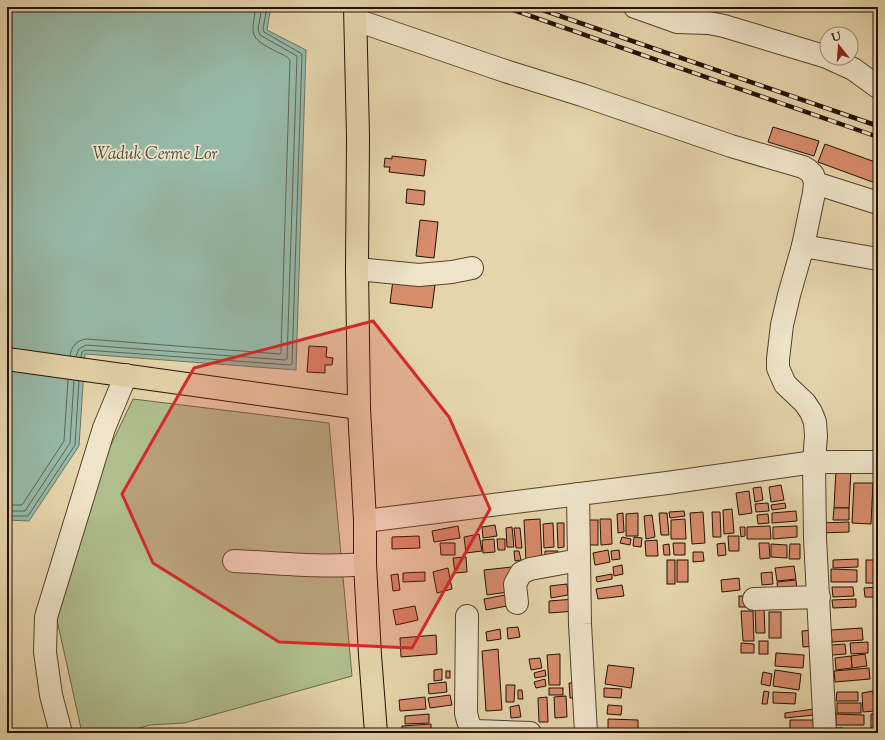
<svg xmlns="http://www.w3.org/2000/svg" width="885" height="740" font-family="'Sorts Mill Goudy',serif">
  <style>
    .green { fill: #b0be8d; stroke: #6a6847 }
    .water { fill: #97b9a7; stroke: #697665 }
    .lines { fill: none; stroke-linecap: round; stroke-linejoin: round }
    .shore { stroke: #5d6554; stroke-width: 1 }
    .building { fill: #d78c6c; stroke: #231101 }
    .minor-casing { stroke: #54422c; stroke-width: 24 }
    .major-casing { stroke: #231101; stroke-width: 24 }
    .highway-casing { stroke: #231101; stroke-width: 24 }
    .minor { stroke: #efe4c9; stroke-width: 22 }
    .major { stroke: #e6d5ac; stroke-width: 22 }
    .highway { stroke: #e6d5ac; stroke-width: 22 }
    .rail-casing { stroke: #231101; stroke-width: 4.5 }
    .rail { stroke: #efe4c9; stroke-width: 3; stroke-dasharray: 9; stroke-linecap: butt }
    .marked { fill: #d62828; fill-opacity: 0.2; stroke: #d62828; stroke-width: 3; stroke-linejoin: round }
    .labels { text-anchor: middle; dominant-baseline: central; stroke-width: 3.5; stroke-linejoin: round; paint-order: stroke }
    .water-label { font-size: 17px; font-style: italic; fill: #4c4c3b; stroke: #efe4c9 }
  </style>
  <rect width="100%" height="100%" fill="#e6d5ac"/>
  <filter id="stains"><feTurbulence type="fractalNoise" baseFrequency=".005" numOctaves="4"/><feColorMatrix values="0 0 0 0 .2 0 0 0 0 .09 0 0 0 0 .02 0 0 0 .5 -.17"/></filter>
  <radialGradient id="worn" r=".72"><stop offset=".6" stop-color="#630" stop-opacity="0"/><stop offset="1" stop-color="#630" stop-opacity=".3"/></radialGradient>
  <path class="green" d="M133,399L329,423L352,676L184,723L150,725L122,733H82L57,620L109,449Z"/>
  <path class="water" d="M7,7H271L267,30L306,50L296,370L85,354L79,446L29,521L7,520Z"/>
  <g class="lines">
    <g class="shore">
      <path d="M70,356C71,346 77,340 87,339L280,354L281,353L290,60C287,56 282,54 277,52C249,37 251,37 256,7"/>
      <path d="M76,356L79,349L86,345L285,360L287,359L297,56L260,35L258,29L262,7"/>
      <path d="M81,357L82,352L86,350L290,365L292,364L302,54L264,32L263,29L267,7"/>
      <path d="M7,505H22L64,441L68,380"/>
      <path d="M7,511H25L70,443L74,380"/>
      <path d="M7,516H28L75,445L79,381"/>
    </g>
  </g>
  <g class="building">
    <path d="M773,127L819,141L814,156L768,142Z"/>
    <path d="M825,144L878,163V184L818,162Z"/>
    <path d="M392,156L426,160L424,176L389,172L390,167H384L385,158L392,159Z"/>
    <path d="M407,189L425,191L424,205L406,203Z"/>
    <path d="M420,220L438,222L434,258L416,256Z"/>
    <path d="M393,280L435,285L432,308L390,303Z"/>
    <path d="M309,346L327,347L326,357L333,358L332,365H325V373L307,372Z"/>
    <path d="M836,469L851,470L849,508H834Z"/>
    <path d="M854,483H873L871,524L852,523Z"/>
    <path d="M781,485L784,500L771,502L769,487Z"/>
    <path d="M761,487L763,500L755,502L753,488Z"/>
    <path d="M749,491L752,513L739,515L736,493Z"/>
    <path d="M768,503L769,511L756,512L755,504Z"/>
    <path d="M785,503L786,508L772,510L771,505Z"/>
    <path d="M834,508H849V520H833Z"/>
    <path d="M732,509L734,533L724,534L723,510Z"/>
    <path d="M684,511L685,516L670,518L669,512Z"/>
    <path d="M796,511L797,521L772,523V513Z"/>
    <path d="M703,512L705,543L692,544L690,513Z"/>
    <path d="M712,512H720L721,537H713Z"/>
    <path d="M623,513L624,532L618,533L617,514Z"/>
    <path d="M638,513V536H626V514Z"/>
    <path d="M659,513H667L669,535H661Z"/>
    <path d="M768,514L769,523L758,524L757,515Z"/>
    <path d="M652,515L655,537L646,539L644,516Z"/>
    <path d="M540,519L542,560L526,561L524,520Z"/>
    <path d="M600,519H611L612,544L601,545Z"/>
    <path d="M685,519L686,539H671V520Z"/>
    <rect x="589" y="520" width="9" height="25"/>
    <path d="M849,522V532L819,533L818,523Z"/>
    <path d="M553,523L554,547L544,548L543,524Z"/>
    <path d="M557,523H564V547L558,548Z"/>
    <path d="M495,525L497,536L483,538L482,527Z"/>
    <path d="M458,526L460,538L434,542L432,531Z"/>
    <path d="M770,526L771,539H747V527Z"/>
    <path d="M797,526V537L773,539V527Z"/>
    <path d="M512,527L514,547H507L506,528Z"/>
    <path d="M740,527H745V536L741,537Z"/>
    <path d="M514,528H520L522,548H516Z"/>
    <path d="M479,534L482,551L466,553L464,537Z"/>
    <path d="M419,536L420,548L392,549V537Z"/>
    <path d="M728,536H739V551H729Z"/>
    <path d="M622,537L631,539L630,545L620,543Z"/>
    <path d="M634,537L642,538L641,547L633,546Z"/>
    <path d="M494,539L495,552L483,553L482,540Z"/>
    <path d="M497,539H505V550H498Z"/>
    <path d="M657,540L658,556H646L645,541Z"/>
    <path d="M440,543H455V555H441Z"/>
    <path d="M673,543H685V555H674Z"/>
    <path d="M725,543L726,555L718,556L717,544Z"/>
    <path d="M759,543H769L770,558L760,559Z"/>
    <path d="M669,544L670,555H664L663,545Z"/>
    <path d="M771,544L787,545V558L771,557Z"/>
    <path d="M790,544H800V559H789Z"/>
    <path d="M608,550L610,562L595,565L593,553Z"/>
    <path d="M619,550L620,559L612,560L611,551Z"/>
    <path d="M514,551H519L521,560L515,561Z"/>
    <path d="M545,551H558V557L545,558Z"/>
    <path d="M693,552H703L704,561L693,562Z"/>
    <path d="M466,557L467,572L455,573L453,558Z"/>
    <path d="M858,559V567L833,568V560Z"/>
    <rect x="667" y="560" width="8" height="24"/>
    <rect x="677" y="560" width="11" height="22"/>
    <rect x="866" y="560" width="8" height="23"/>
    <path d="M622,565L623,574L614,576L613,567Z"/>
    <path d="M794,566L796,579L777,581L775,568Z"/>
    <path d="M512,567L515,591L487,595L484,570Z"/>
    <path d="M448,568L452,589L437,593L433,572Z"/>
    <path d="M831,569L857,570V582H831Z"/>
    <path d="M425,572V581L403,582V573Z"/>
    <path d="M772,572L773,584L762,585L761,573Z"/>
    <path d="M398,574L400,590L393,591L391,575Z"/>
    <path d="M612,574V579L597,582L596,577Z"/>
    <path d="M739,578L740,590L722,592L721,580Z"/>
    <path d="M796,580L797,593L778,595L777,582Z"/>
    <path d="M567,584L568,595L551,598L550,586Z"/>
    <path d="M622,585L624,596L598,599L596,589Z"/>
    <path d="M832,587H853L854,596L833,597Z"/>
    <path d="M878,587V597H865L864,588Z"/>
    <path d="M510,594L512,605L486,610L484,599Z"/>
    <rect x="739" y="596" width="13" height="11"/>
    <path d="M575,599L576,611L549,613V601Z"/>
    <path d="M856,599V607L833,608L832,600Z"/>
    <path d="M415,606L418,620L396,625L393,610Z"/>
    <path d="M755,609H764L765,633H756Z"/>
    <path d="M741,611H753L754,641H743Z"/>
    <rect x="769" y="612" width="12" height="26"/>
    <path d="M518,627L520,637L508,639L507,628Z"/>
    <path d="M862,628L863,640L832,642L831,630Z"/>
    <path d="M500,629L501,639L487,641L486,632Z"/>
    <path d="M816,630L817,646L803,647L802,631Z"/>
    <path d="M436,635L437,654L401,657L400,638Z"/>
    <rect x="759" y="641" width="9" height="13"/>
    <path d="M875,641H878V656H876Z"/>
    <path d="M868,642V653L851,654L850,643Z"/>
    <path d="M741,643L754,644V653H741Z"/>
    <path d="M845,644L846,654L832,655L831,645Z"/>
    <path d="M498,649L502,710L486,711L482,651Z"/>
    <path d="M776,653L804,655L803,668L775,666Z"/>
    <path d="M560,654V685H549L547,655Z"/>
    <path d="M865,654L867,666L852,668L851,656Z"/>
    <path d="M851,656L852,668L836,670L835,658Z"/>
    <path d="M540,658L542,668L531,670L529,659Z"/>
    <path d="M608,665L634,668L631,688L605,684Z"/>
    <path d="M869,668L870,679L835,682L834,671Z"/>
    <path d="M442,669V680L434,681V670Z"/>
    <path d="M545,670L546,676L535,678L534,673Z"/>
    <path d="M775,670L801,674L799,690L773,686Z"/>
    <rect x="446" y="671" width="4" height="7"/>
    <path d="M763,672L772,674L770,686L761,684Z"/>
    <path d="M545,679L546,686L536,688L534,682Z"/>
    <path d="M446,682L447,692L429,694L428,684Z"/>
    <path d="M569,683H576V698H570Z"/>
    <path d="M506,685H515L514,702H506Z"/>
    <rect x="549" y="688" width="14" height="7"/>
    <path d="M604,688L622,689L621,698L604,697Z"/>
    <path d="M518,690H522L523,699H518Z"/>
    <path d="M764,691L769,692L767,704H762Z"/>
    <path d="M873,691L875,711L863,712L862,693Z"/>
    <path d="M773,692L796,693L795,704L773,703Z"/>
    <path d="M837,692H858V701H836Z"/>
    <rect x="876" y="693" width="2" height="19"/>
    <path d="M450,695L452,705L430,708L428,698Z"/>
    <path d="M566,696L567,717L555,718L554,697Z"/>
    <path d="M425,697L426,709L400,711L399,700Z"/>
    <path d="M547,697L548,722H539L538,698Z"/>
    <rect x="837" y="703" width="24" height="10"/>
    <path d="M519,705L521,717L511,718L510,707Z"/>
    <path d="M608,705L622,706L621,715L607,714Z"/>
    <path d="M814,709V715L785,718V713Z"/>
    <path d="M429,714V723L405,724V716Z"/>
    <path d="M836,714L864,715V725H836Z"/>
    <path d="M871,714H878V730L871,729Z"/>
    <path d="M608,719L638,720V733H608Z"/>
    <path d="M790,720H813L814,731L790,732Z"/>
    <path d="M431,724V733H402V726Z"/>
    <path d="M831,728H843V733H830Z"/>
  </g>
  <g class="lines">
    <defs>
      <g id="minor">
        <path d="M635,7L677,22L709,23L724,26L827,57"/>
        <path d="M356,20L505,71L582,95L731,146L803,167L808,170L813,175L815,183L814,193L803,246L789,295L782,325L778,359V368L785,384L805,403L811,412L815,422L816,436L814,462L815,538L825,733"/>
        <path d="M829,58L853,69L878,87"/>
        <path d="M815,183L878,203"/>
        <path d="M803,246L878,259"/>
        <path d="M357,269L419,275L452,272L472,268"/>
        <path d="M578,494L580,624L586,733"/>
        <path d="M365,521L667,483L814,462H878"/>
        <path d="M234,561C277,563 322,568 365,564"/>
        <path d="M754,599L819,597"/>
        <path d="M517,603L515,584L521,573L530,569L579,560"/>
        <path d="M467,616L466,713C468,721 468,726 476,731L530,733"/>
        <path d="M61,733L51,695L45,652L46,617L104,428L126,375"/>
      </g>
      <path id="major" d="M7,359L359,408"/>
      <path id="highway" d="M355,7L358,137L357,269L359,408L365,521V564L370,655L376,733"/>
    </defs>
    <use href="#minor" class="minor-casing"/>
    <use href="#major" class="major-casing"/>
    <use href="#highway" class="highway-casing"/>
    <use href="#minor" class="minor"/>
    <use href="#major" class="major"/>
    <use href="#highway" class="highway"/>
    <defs>
      <g id="rail">
        <path d="M505,7L878,137"/>
        <path d="M534,7L878,126"/>
      </g>
    </defs>
    <use href="#rail" class="rail-casing"/>
    <use href="#rail" class="rail"/>
  </g>
  <path class="marked" d="M373,321L449,417L490,509L412,648L279,642L153,563L122,494L194,368Z"/>
  <g class="labels">
    <g class="water-label">
      <text x="155" y="155">Waduk Cerme Lor</text>
    </g>
  </g>
  <rect width="885" height="740" fill="none" stroke="#e6d5ac" stroke-width="24"/>
  <rect x="8" y="8" width="869" height="724" fill="none" stroke="#231101" stroke-width="2"/>
  <rect x="12" y="12" width="861" height="716" fill="none" stroke="#231101"/>
  <g transform="translate(839 46) rotate(343)"><circle r="19" fill="#efe4c9" stroke="#9d9079"/>
  <path d="M0-3L7 15L0 10L-7 15Z" fill="#8f2418"/>
  <text y="-6" font-size="11" font-weight="bold" text-anchor="middle" fill="#231101">U</text>
  </g>
  <rect width="100%" height="100%" filter="url(#stains)"/>
  <rect width="100%" height="100%" fill="url(#worn)"/>
</svg>
